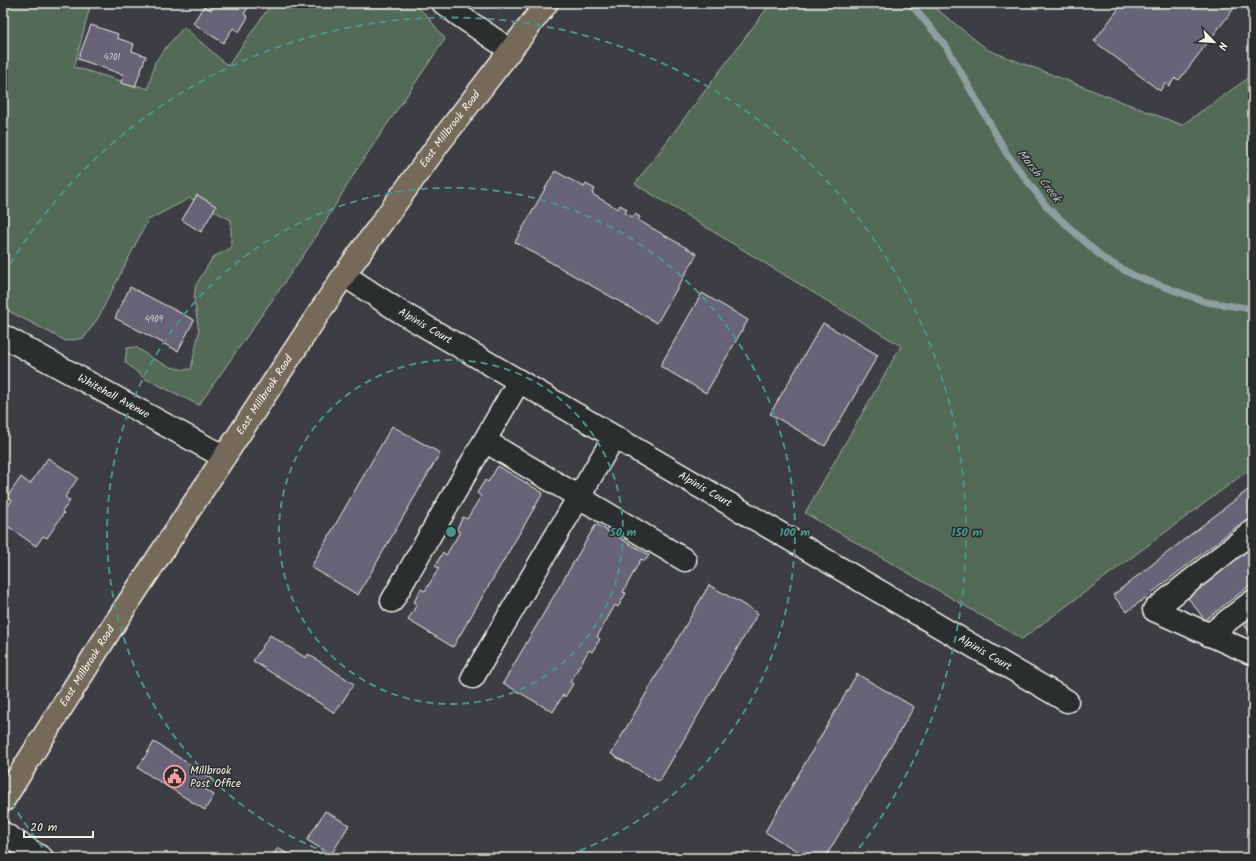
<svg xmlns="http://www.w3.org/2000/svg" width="1256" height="861" font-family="Kalam,sans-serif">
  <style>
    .green { fill: #526a57; stroke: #a3aea0 }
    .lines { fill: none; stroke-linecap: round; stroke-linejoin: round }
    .stream { stroke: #8f9ea1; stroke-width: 7 }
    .building { fill: #676476; stroke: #f4f1e8 }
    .minor-casing { stroke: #f4f1e8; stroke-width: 25 }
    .major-casing { stroke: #f4f1e8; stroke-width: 25 }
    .minor { stroke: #2a2d2e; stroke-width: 22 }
    .major { stroke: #746a5a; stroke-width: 22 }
    .ring { fill: none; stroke: #48958c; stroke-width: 2; stroke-dasharray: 7 5 }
    .labels { text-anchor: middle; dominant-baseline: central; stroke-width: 3; stroke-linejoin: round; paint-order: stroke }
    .number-label { font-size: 9px; fill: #d1cecc }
    .street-label { font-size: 11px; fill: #f4f1e8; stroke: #2a2d2e }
    .poi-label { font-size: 11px; fill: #f4f1e8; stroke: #2a2d2e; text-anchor: start }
    .water-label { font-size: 12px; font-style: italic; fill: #b1b9b8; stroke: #2a2d2e }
    .centre { fill: #48958c; stroke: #2a2d2e; stroke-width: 2 }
    .ring-label { font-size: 12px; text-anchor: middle; font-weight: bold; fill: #48958c; stroke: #2a2d2e; stroke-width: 3; stroke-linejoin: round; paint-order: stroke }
  </style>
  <rect width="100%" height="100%" fill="#3c3e44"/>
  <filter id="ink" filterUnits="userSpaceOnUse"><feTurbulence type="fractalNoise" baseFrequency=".025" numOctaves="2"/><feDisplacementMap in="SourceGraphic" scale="8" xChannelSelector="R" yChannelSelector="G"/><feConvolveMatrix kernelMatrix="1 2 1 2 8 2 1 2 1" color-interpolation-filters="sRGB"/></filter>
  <g filter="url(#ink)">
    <g class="green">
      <path d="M3,3H91L74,67L148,89L155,62L168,45L184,27L228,66L272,3H414L427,16L445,39L357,169L316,237L199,405L144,378L125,362L127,348L136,347C151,358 172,372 191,369L199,332L194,298L196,285L213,257L231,248V220L190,198L148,220L98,318L84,338L66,341L3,308Z"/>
      <path d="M771,3H929L988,50L1182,125L1247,79L1253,3V467L1022,639L805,513L901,346L635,184Z"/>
    </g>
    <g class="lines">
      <path class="stream" d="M910,3L946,46L1007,154L1047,207L1104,259L1135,276L1206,302L1253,309"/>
    </g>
    <g class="building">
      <path d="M216,3H256L255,5L251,3L244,14L248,17L239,32L233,28L223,43L193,23L204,6L211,10Z"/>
      <path d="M1123,3H1238L1179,80L1175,78L1169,86L1165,83L1160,91L1094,41Z"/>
      <path d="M91,25L118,34L117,38L134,44L132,51L146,56L135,87L121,83L124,75L78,59Z"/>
      <path d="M555,171L584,187L586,184L595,189L592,194L618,209L620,205L627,209L625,213L633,217L635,214L640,217L638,220L697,254L657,323L515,242Z"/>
      <path d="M197,195L216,206L201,232L182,220Z"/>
      <path d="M130,287L194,320L178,351L115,318Z"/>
      <path d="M702,293L748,320L706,393L660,366Z"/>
      <path d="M823,323L878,355L825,446L770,414Z"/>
      <path d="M392,426L440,453L358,595L311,567Z"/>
      <path d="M48,458L78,478L65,497L70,501L62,512L64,513L47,538L43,536L36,546L3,523V513L12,500L7,497L21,477L30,484Z"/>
      <path d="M498,466L543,493L453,647L408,620L417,604L414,602L421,589L425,591L439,568L435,566L443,552L446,555L460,532L456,530L463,517L467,519L481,496L477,493L485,480L488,482Z"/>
      <path d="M1253,486V514L1127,612L1113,595Z"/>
      <path d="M596,524L649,555L645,561L641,559L623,592L626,593L618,607L615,605L597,637L600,639L592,652L589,650L570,682L573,684L565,697L563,695L553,712L503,683Z"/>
      <path d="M1253,541V583L1205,620L1185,594Z"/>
      <path d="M709,585L758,613L659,782L611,754Z"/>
      <path d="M1253,611V636L1241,621Z"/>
      <path d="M270,635L306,658L308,654L354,684L335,713L253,661Z"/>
      <path d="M857,674L914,707L825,858H809L765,832Z"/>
      <path d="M154,742L213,779L206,790L214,795L205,810L138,768Z"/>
      <path d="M325,811L349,825L331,855L307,840Z"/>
      <path d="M278,848L294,858H271Z"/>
    </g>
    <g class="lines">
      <defs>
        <g id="minor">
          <path d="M443,3L463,18L510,50"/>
          <path id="s1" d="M344,275L399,311L1067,701"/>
          <path id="s2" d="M3,336L224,457"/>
          <path d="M485,441L685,560"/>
          <path d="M1253,531L1154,610L1253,654"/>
          <path d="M392,601L519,381"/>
          <path d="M1209,635L1253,601"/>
          <path d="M473,677L614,437"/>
          <path d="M3,833L42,858"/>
        </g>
        <g id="major">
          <path id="s3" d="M3,801L109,632L344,275L440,142L547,3"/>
        </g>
      </defs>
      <use href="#minor" class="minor-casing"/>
      <use href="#major" class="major-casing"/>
      <use href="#minor" class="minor"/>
      <use href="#major" class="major"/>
    </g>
  </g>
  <g class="ring">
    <circle cx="451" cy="532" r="172"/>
    <path d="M339 857A344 344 0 1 1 563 857"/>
    <path d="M50 857A516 516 0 0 1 4 790M4 274A516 516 0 1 1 852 857"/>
  </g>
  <defs>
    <symbol id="civic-ring" viewBox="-11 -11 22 22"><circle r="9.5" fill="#2a2d2e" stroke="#ff9aa2" stroke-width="1.5"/><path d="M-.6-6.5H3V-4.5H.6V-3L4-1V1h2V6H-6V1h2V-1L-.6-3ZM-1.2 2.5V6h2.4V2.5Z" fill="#ff9aa2"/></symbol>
  </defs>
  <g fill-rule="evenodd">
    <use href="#civic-ring" x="162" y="764" width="25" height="25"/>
  </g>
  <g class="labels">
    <g class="number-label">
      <text x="112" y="57">4701</text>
      <text x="154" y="319">4909</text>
    </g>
    <g class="street-label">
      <text stroke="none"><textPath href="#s3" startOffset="807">East Millbrook Road</textPath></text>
      <text stroke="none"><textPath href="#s1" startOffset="96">Alpinis Court</textPath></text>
      <text stroke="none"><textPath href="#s3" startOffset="483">East Millbrook Road</textPath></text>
      <text stroke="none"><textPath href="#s2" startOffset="126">Whitehall Avenue</textPath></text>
      <text stroke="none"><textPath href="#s1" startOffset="420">Alpinis Court</textPath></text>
      <text stroke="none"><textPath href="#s1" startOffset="744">Alpinis Court</textPath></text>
      <text stroke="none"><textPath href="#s3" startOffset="159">East Millbrook Road</textPath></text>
    </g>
    <g class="poi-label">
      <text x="190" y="771">Millbrook<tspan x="190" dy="13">Post Office</tspan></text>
    </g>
    <g class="water-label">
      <text transform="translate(1039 176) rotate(52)">Marsh Creek</text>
    </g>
  </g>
  <circle cx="451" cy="532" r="6" class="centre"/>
  <g class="ring-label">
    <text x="623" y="536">50 m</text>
    <text x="795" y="536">100 m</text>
    <text x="967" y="536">150 m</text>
  </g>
  <rect width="1256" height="861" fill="none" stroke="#2a2d2e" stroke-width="16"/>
  <rect x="8" y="8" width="1240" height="845" fill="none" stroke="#f4f1e8" stroke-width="1.5" filter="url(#ink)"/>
  <g transform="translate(1214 42) rotate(115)" stroke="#2a2d2e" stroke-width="3" paint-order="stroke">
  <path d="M0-3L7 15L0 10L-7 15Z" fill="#f4f1e8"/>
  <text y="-6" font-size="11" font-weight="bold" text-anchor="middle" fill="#f4f1e8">N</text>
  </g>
  <path d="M24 831v6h69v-6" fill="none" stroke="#f4f1e8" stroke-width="2"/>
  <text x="30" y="831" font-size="12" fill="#f4f1e8" stroke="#2a2d2e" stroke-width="3" paint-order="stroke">20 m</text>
</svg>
